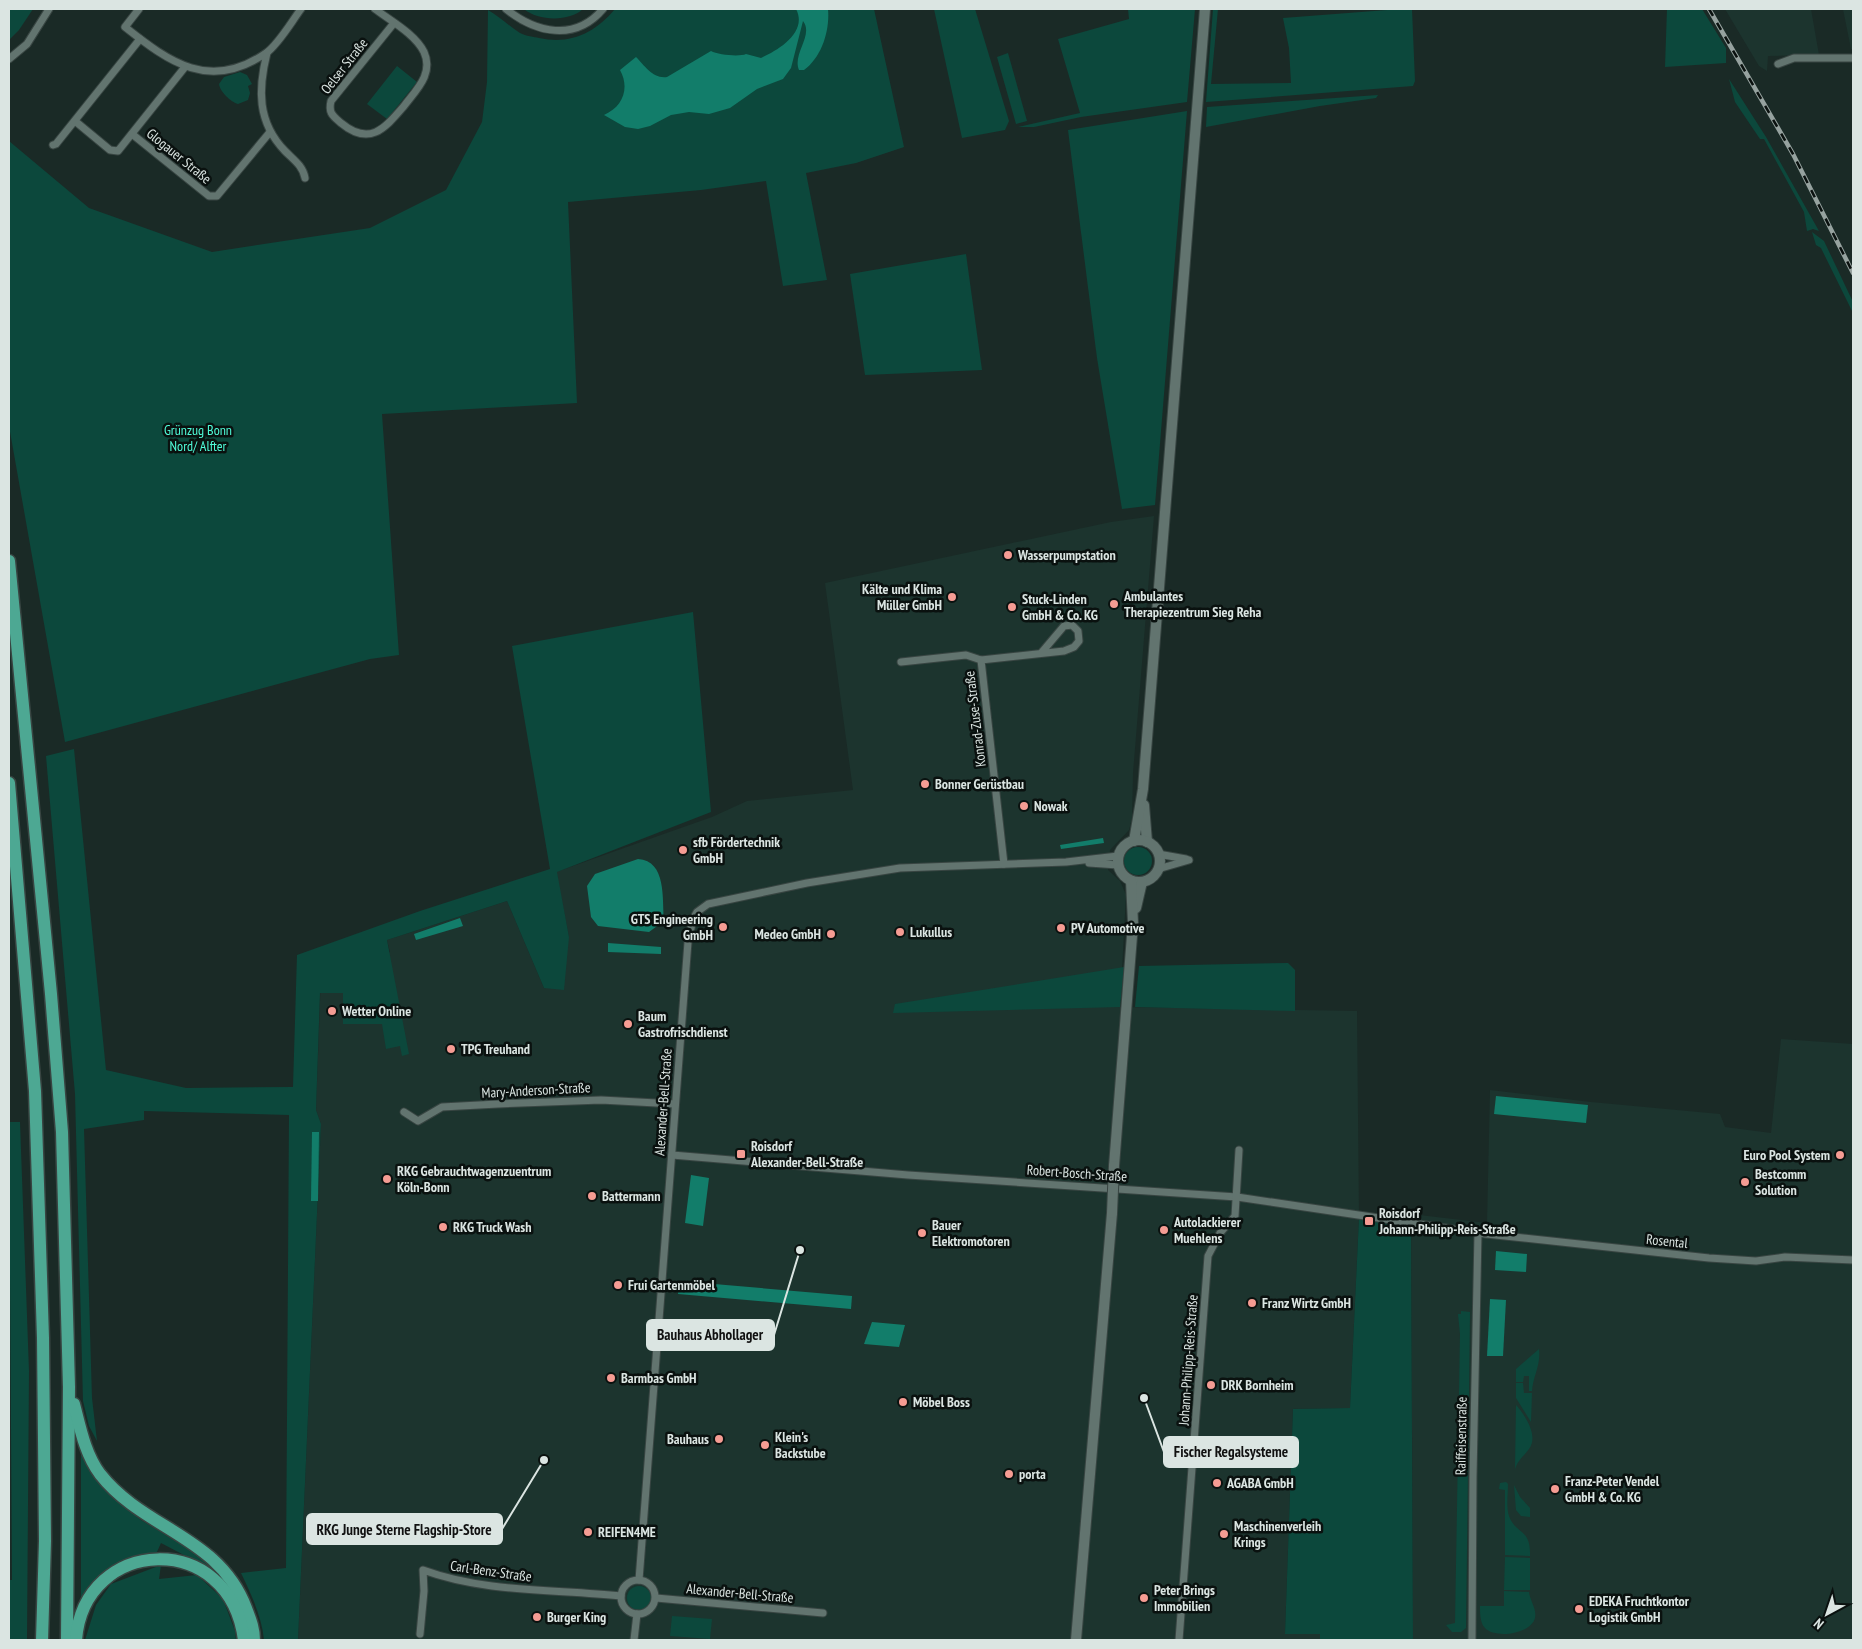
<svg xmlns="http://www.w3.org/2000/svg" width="1862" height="1649" font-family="'PT Sans Narrow',sans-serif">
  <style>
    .built { fill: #1c342e }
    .green { fill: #0c483c }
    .water { fill: #127d6a }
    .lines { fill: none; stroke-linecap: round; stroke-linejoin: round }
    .minor-casing { stroke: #384542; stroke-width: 9 }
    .secondary-casing { stroke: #384542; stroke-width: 12 }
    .motorway-casing { stroke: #384542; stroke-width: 15 }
    .minor { stroke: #62746f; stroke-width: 7 }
    .secondary { stroke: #62746f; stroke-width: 10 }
    .motorway { stroke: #4da893; stroke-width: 12 }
    .rail-casing { stroke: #96a29f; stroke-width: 4.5 }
    .rail { stroke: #0a110f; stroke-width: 2.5; stroke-dasharray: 8; stroke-linecap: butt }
    .secondary-bridge-casing { stroke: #384542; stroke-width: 12; stroke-linecap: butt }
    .secondary-bridge { stroke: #62746f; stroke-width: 10 }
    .poi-dot { fill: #f59c93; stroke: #0a110f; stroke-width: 2 }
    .labels { text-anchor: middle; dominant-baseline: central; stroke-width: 5; stroke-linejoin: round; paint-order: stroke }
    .street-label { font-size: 14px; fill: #dbe5e2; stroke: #0a110f }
    .park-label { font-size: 14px; fill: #4ffcd9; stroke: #0a110f }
    .poi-label { font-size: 14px; font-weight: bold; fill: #dbe5e2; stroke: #0a110f; text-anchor: start }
    .leader { fill: none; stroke: #dbe5e2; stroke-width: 2 }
    .callout-dot { fill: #dbe5e2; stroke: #0a110f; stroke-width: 2 }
    .callout { fill: #dbe5e2; stroke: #dbe5e2; stroke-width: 2 }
    .callout-label { font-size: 15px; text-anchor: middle; font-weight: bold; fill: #111 }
  </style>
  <rect width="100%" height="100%" fill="#1a2a26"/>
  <g class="built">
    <path d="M1725,9H1811L1819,55L1768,56L1767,71L1759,66Z"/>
    <path d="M1843,9H1853V49H1851Z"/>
    <path d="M1154,516L1133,773L1132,818L1129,830L1110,850L1108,870L1120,881L1126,895L1120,1007L1357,1011L1359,1218L1350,1408L1293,1409L1285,1634H1320V1640H298L321,1124L316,1110L321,974L390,952L387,940L507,901L544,988L569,937L556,872L712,817L747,801L853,790L825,583L1111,522Z"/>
    <path d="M1781,1039L1853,1044V1640H1413L1411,1214L1487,1223L1490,1090L1591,1102L1720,1114L1725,1127L1771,1133Z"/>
  </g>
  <g class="green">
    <path d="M9,9H33L19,30L9,40Z"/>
    <path d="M524,9H583C569,22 538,21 524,9Z"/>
    <path d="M615,9H874L904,147L856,163L806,173L827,280L783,286L766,181L701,190L568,202L577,403L382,414L399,655L370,659L65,742L9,426V141L89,208L212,252L370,228L446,190L482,122L487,82L488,10C500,17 509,26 520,33C526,36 534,37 539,38C570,45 595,33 615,9Z"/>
    <path d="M934,9H975L1009,121L1005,130L962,138Z"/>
    <path d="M1128,9H1195L1187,102L1081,117L1034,127H1018L1080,113L1058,39L1129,19Z"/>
    <path d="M1213,9H1218L1211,84L1291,83L1289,48L1283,18L1400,9H1412L1415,81L1413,86L1206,102Z"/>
    <path d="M1667,9H1702L1726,48V63L1665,67Z"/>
    <path d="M1008,53L1027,121L1016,124L997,57Z"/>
    <path d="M397,66L417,82L387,119L367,104Z"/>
    <path d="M240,72L247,75L252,84L248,86L250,93L248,100L238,104C231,102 220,92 219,84L224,77Z"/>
    <path d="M1729,79L1766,137L1819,231L1813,229L1807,231L1804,212L1764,139H1760L1735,102Z"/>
    <path d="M1378,95L1376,98L1320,106L1206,127L1207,107Z"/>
    <path d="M1187,111L1155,505L1122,509L1097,358L1068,130Z"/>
    <path d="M1812,232L1824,241L1853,302V313L1821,248L1816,245Z"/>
    <path d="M966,254L982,370L865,375L850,274Z"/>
    <path d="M693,612L711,812L557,872L569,937L564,990L544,988L507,901L387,940L409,1054L402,1056L400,1046L386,1049L382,1024H343V993H320L316,1110L321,1124L298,1640H264C262,1617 251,1594 241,1573L286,1568L289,1115L144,1111V1120L84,1129L92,1398L97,1441L89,1426L83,1401L75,1094L46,756L74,749L106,1070L186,1088L293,1087L297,955L420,911L550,869L512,646Z"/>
    <circle cx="1138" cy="861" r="14"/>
    <path d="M1288,963L1295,970V1011L1135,1007L1139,966Z"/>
    <path d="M1124,967L1120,1007L893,1013L895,1004Z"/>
    <path d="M9,1122H20L29,1371L27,1640H9V1580H12Z"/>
    <path d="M1359,1218L1411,1229L1413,1640H1320V1634H1285L1293,1409L1350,1408Z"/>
    <path d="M1461,1311L1470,1312L1466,1628L1461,1632H1452L1446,1625L1455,1623L1460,1334L1458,1314H1461Z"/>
    <path d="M1539,1349C1541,1365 1533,1376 1532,1391H1529V1376H1524L1523,1382H1516V1369Z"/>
    <path d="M1516,1383H1523L1524,1393H1532L1531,1422L1516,1398Z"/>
    <path d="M1516,1405C1525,1415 1539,1436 1529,1449C1523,1457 1518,1460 1515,1469Z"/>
    <path d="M81,1449L103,1488L141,1520L204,1558L220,1574L218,1579L201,1564L161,1543L156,1554L137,1559L81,1603Z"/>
    <path d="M1506,1482L1508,1484C1508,1494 1506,1507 1509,1516C1516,1535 1531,1528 1530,1556L1505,1555V1490L1499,1489L1500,1483Z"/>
    <path d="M1514,1485L1520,1497L1530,1508V1517L1521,1516L1516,1510Z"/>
    <path d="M1505,1557L1530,1558V1590H1504Z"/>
    <path d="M161,1565L159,1579L197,1575L223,1599L235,1631L236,1640H85L96,1605L111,1584Z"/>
    <circle cx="639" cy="1598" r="12"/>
    <path d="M1504,1591L1529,1592C1530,1601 1537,1609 1535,1618C1531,1634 1495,1639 1485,1628C1480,1623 1480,1613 1480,1606H1504Z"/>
    <path d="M672,1616L712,1619L710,1639L670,1636Z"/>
  </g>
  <g class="water">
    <path d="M796,9H828C830,30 822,57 804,70H799C792,54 814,35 803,21L791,68L783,79L757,89L730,108L709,114L689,112L671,115L650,126L638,129L625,127L604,115C623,107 630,88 620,70L636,57C645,66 653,79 667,77L711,51C718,55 740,57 746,54L761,58C779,50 808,32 796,9Z"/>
    <path d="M1103,838L1104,843L1061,849L1060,845Z"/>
    <path d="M638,859C667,861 662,899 664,921L649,932L598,926L591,917L587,886L595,874Z"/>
    <path d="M460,918L463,926L416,940L414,934Z"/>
    <path d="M608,943L661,947V954L608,952Z"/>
    <path d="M1496,1096L1588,1105L1586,1123L1494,1114Z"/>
    <path d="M312,1132H319L318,1201H311Z"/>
    <path d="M691,1175L709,1178L703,1226L685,1223Z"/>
    <path d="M1496,1251L1527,1254L1526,1272L1495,1270Z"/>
    <path d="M679,1281L852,1296L851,1309L678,1294Z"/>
    <path d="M1490,1299L1506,1300L1503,1356H1487Z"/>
    <path d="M872,1322L905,1325L899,1347L864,1344Z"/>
  </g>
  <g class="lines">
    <defs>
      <g id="minor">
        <path d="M139,9L125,27C169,62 210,92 266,53C278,45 292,21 301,9"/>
        <path d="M375,9C391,21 415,34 424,52C434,74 416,90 404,106C385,128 370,147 341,123C333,116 328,113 331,101L394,23"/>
        <path d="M506,9C536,33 575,42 603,9"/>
        <path d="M267,53C258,89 257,122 285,151C294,160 303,166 305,178"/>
        <path d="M9,59L27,44L49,9"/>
        <path d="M1778,64L1794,58H1853"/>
        <path d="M75,121L110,150L118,151L185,67"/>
        <path d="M132,134L209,196H217L270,132"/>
        <path d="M53,145L56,144L140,39"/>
        <path d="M901,662L966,655L981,660"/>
        <path d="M1158,854L1186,859"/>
        <path d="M1089,863L1118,865"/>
        <path d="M1004,864L981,660L1064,651L1074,647L1079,641L1078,631L1072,625L1064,626L1042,652"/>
        <path d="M1158,869L1189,860"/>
        <path d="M404,1112L418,1121L442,1107L498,1104L601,1100L675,1104"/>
        <path d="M672,1155L908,1175L1237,1197L1486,1234L1709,1258L1756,1261L1785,1257L1853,1260"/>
        <path d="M639,1580L688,942L693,919L697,912L708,904L807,883L900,868L1066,862L1118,856"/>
        <circle cx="638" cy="1597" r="17"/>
        <path d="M656,1598L823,1613"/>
        <path d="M420,1634L424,1591L423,1570C486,1593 555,1589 621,1596"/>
        <path d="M634,1640L637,1614"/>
        <path d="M1179,1640L1208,1256L1220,1233L1235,1216L1239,1150"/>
        <path d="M1472,1640L1473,1477L1478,1233"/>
      </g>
      <g id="secondary">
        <path d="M1144,805L1147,842"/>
        <circle cx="1139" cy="861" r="21"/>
        <path d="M1134,841L1143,789L1205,9"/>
        <path d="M1136,908L1142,882"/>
        <path d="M1114,1166L1133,923L1131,881"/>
        <path d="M1076,1640L1112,1213"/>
      </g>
      <g id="motorway">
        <path d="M9,561L51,994L62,1132L69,1387L67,1640"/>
        <path d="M9,783L35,1091L43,1338L45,1541L42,1640"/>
        <path d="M74,1404C80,1427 85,1454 100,1474C144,1530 219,1536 246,1608C250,1619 254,1628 254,1640"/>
        <path d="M76,1640C84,1536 230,1529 244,1640"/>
      </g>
    </defs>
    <use href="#minor" class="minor-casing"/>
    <use href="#secondary" class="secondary-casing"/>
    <use href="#motorway" class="motorway-casing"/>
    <use href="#minor" class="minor"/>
    <use href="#secondary" class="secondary"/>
    <use href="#motorway" class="motorway"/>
    <defs>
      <path id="rail" d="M1709,9L1793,154L1853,273"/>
    </defs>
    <use href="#rail" class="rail-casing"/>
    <use href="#rail" class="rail"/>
    <defs>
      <path id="secondary-bridge" d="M1112,1213L1114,1166"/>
    </defs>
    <use href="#secondary-bridge" class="secondary-bridge-casing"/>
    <use href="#secondary-bridge" class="secondary-bridge"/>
  </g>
  <g class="poi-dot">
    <circle cx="1008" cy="555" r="5"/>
    <circle cx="952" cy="597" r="5"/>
    <circle cx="1114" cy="604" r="5"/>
    <circle cx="1012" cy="607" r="5"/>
    <circle cx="925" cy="784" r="5"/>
    <circle cx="1024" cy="806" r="5"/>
    <circle cx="683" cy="850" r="5"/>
    <circle cx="723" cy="927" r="5"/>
    <circle cx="1061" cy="928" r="5"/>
    <circle cx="900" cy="932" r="5"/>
    <circle cx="831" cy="934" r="5"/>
    <circle cx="332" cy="1011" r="5"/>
    <circle cx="628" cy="1024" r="5"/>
    <circle cx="451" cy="1049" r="5"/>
    <rect x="736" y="1149" width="10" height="10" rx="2.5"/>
    <circle cx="1840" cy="1155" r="5"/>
    <circle cx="387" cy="1179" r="5"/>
    <circle cx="1745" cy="1182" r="5"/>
    <circle cx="592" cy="1196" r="5"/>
    <rect x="1364" y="1216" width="10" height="10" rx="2.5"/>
    <circle cx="443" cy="1227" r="5"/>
    <circle cx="1164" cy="1230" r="5"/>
    <circle cx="922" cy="1233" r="5"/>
    <circle cx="618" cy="1285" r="5"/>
    <circle cx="1252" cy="1303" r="5"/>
    <circle cx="611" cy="1378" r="5"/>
    <circle cx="1211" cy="1385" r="5"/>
    <circle cx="903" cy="1402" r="5"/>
    <circle cx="719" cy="1439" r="5"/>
    <circle cx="765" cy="1445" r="5"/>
    <circle cx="1009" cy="1474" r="5"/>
    <circle cx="1217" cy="1483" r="5"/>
    <circle cx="1555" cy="1489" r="5"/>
    <circle cx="588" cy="1532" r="5"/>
    <circle cx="1224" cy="1534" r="5"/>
    <circle cx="1144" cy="1598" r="5"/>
    <circle cx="1579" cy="1609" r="5"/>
    <circle cx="537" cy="1617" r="5"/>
  </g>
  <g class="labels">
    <g class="street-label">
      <text transform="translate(344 66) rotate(-52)">Oelser Straße</text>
      <text transform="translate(179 156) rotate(39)">Glogauer Straße</text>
      <text transform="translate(975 719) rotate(-97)">Konrad-Zuse-Straße</text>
      <text transform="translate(536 1090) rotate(-3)">Mary-Anderson-Straße</text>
      <text transform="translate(663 1102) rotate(-86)">Alexander-Bell-Straße</text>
      <text transform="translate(1077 1173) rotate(4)">Robert-Bosch-Straße</text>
      <text transform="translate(1667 1241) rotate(6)">Rosental</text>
      <text transform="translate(1188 1360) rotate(-86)">Johann-Philipp-Reis-Straße</text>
      <text transform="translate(1461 1436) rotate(-89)">Raiffeisenstraße</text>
      <text transform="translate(491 1571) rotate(8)">Carl-Benz-Straße</text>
      <text transform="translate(740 1593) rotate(5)">Alexander-Bell-Straße</text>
    </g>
    <g class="park-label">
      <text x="198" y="430">Grünzug Bonn<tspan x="198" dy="16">Nord/ Alfter</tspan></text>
    </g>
    <g class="poi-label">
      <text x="1018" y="555">Wasserpumpstation</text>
      <text x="942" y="589" text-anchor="end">Kälte und Klima<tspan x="942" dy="16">Müller GmbH</tspan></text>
      <text x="1124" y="596">Ambulantes<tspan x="1124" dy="16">Therapiezentrum Sieg Reha</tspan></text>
      <text x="1022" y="599">Stuck-Linden<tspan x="1022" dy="16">GmbH &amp; Co. KG</tspan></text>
      <text x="935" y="784">Bonner Gerüstbau</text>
      <text x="1034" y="806">Nowak</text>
      <text x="693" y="842">sfb Fördertechnik<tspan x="693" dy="16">GmbH</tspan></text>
      <text x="713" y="919" text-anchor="end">GTS Engineering<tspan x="713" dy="16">GmbH</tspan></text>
      <text x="1071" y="928">PV Automotive</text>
      <text x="910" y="932">Lukullus</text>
      <text x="821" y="934" text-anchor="end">Medeo GmbH</text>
      <text x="342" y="1011">Wetter Online</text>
      <text x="638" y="1016">Baum<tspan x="638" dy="16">Gastrofrischdienst</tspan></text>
      <text x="461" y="1049">TPG Treuhand</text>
      <text x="751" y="1146">Roisdorf<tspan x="751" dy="16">Alexander-Bell-Straße</tspan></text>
      <text x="1830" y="1155" text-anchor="end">Euro Pool System</text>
      <text x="397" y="1171">RKG Gebrauchtwagenzuentrum<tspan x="397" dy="16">Köln-Bonn</tspan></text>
      <text x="1755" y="1174">Bestcomm<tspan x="1755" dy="16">Solution</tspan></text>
      <text x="602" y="1196">Battermann</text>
      <text x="1379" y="1213">Roisdorf<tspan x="1379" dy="16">Johann-Philipp-Reis-Straße</tspan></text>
      <text x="1174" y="1222">Autolackierer<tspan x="1174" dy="16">Muehlens</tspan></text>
      <text x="932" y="1225">Bauer<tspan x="932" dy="16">Elektromotoren</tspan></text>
      <text x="453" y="1227">RKG Truck Wash</text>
      <text x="628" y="1285">Frui Gartenmöbel</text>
      <text x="1262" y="1303">Franz Wirtz GmbH</text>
      <text x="621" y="1378">Barmbas GmbH</text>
      <text x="1221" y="1385">DRK Bornheim</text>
      <text x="913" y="1402">Möbel Boss</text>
      <text x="775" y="1437">Klein's<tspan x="775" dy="16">Backstube</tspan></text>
      <text x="709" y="1439" text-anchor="end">Bauhaus</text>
      <text x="1019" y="1474">porta</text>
      <text x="1565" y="1481">Franz-Peter Vendel<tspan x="1565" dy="16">GmbH &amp; Co. KG</tspan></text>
      <text x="1227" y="1483">AGABA GmbH</text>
      <text x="1234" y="1526">Maschinenverleih<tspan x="1234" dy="16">Krings</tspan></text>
      <text x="598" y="1532">REIFEN4ME</text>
      <text x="1154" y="1590">Peter Brings<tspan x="1154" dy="16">Immobilien</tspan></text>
      <text x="1589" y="1601">EDEKA Fruchtkontor<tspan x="1589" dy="16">Logistik GmbH</tspan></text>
      <text x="547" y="1617">Burger King</text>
    </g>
  </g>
  <path class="leader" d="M800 1250L774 1335M1144 1398L1164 1452M544 1460L502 1529"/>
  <g class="callout-dot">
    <circle cx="800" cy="1250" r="5"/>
    <circle cx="1144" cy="1398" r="5"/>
    <circle cx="544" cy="1460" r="5"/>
  </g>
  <g class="callout">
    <rect x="647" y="1320" width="127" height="30" rx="5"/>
    <rect x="1164" y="1437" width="134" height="30" rx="5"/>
    <rect x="307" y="1514" width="195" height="30" rx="5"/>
  </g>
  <g class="callout-label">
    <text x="710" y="1340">Bauhaus Abhollager</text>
    <text x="1231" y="1457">Fischer Regalsysteme</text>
    <text x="404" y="1535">RKG Junge Sterne Flagship-Store</text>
  </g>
  <rect width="1862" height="1649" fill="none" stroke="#dbe5e2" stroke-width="20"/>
  <g transform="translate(1827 1614) rotate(220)" stroke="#0a110f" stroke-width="4" paint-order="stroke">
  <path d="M0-4L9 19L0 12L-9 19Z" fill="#dbe5e2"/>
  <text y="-8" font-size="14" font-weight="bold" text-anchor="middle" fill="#dbe5e2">N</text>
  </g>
</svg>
